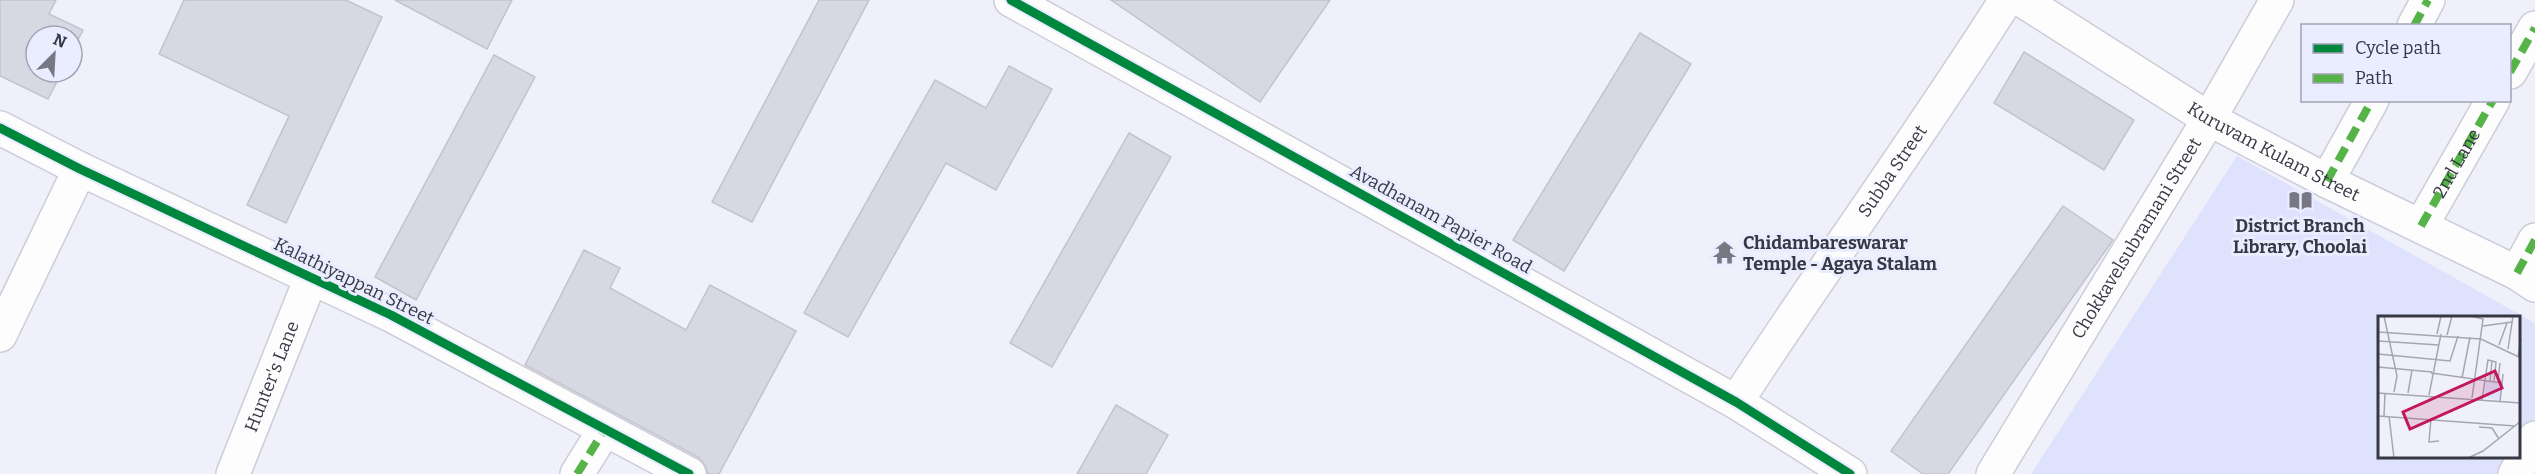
<svg xmlns="http://www.w3.org/2000/svg" width="2535" height="474" font-family="Bitter,serif">
  <style>
    .green { fill: #dfe2fc; fill-rule: evenodd }
    .building { fill: #d7d8e2; stroke: #c2c3cd; stroke-width: 1.5 }
    .lines { fill: none; stroke-linecap: round; stroke-linejoin: round }
    .minor-casing { stroke: #cccdd8; stroke-width: 36 }
    .minor { stroke: #fdfdfe; stroke-width: 33 }
    .quiet { stroke: #56b347; stroke-width: 8; stroke-dasharray: 15 8; stroke-linecap: butt }
    .cycleway-casing { stroke: #eaecff; stroke-width: 13 }
    .cycleway { stroke: #00873e; stroke-width: 9 }
    .labels { text-anchor: middle; dominant-baseline: central; stroke-width: 6; stroke-linejoin: round; paint-order: stroke }
    .street-label { font-size: 18px; fill: #363844; stroke: #eaecff }
    .poi-label { font-size: 18px; font-weight: bold; fill: #363844; stroke: #eaecff }
    .inset-road { fill: none; stroke: #a5a6b1; stroke-width: 1.5 }
    .view { fill: #c2185b; fill-opacity: 0.15; stroke: #c2185b; stroke-width: 3 }
    .inset-edge { fill: none; stroke: #363844; stroke-width: 3 }
  </style>
  <rect width="100%" height="100%" fill="#eff0fa"/>
  <path class="green" d="M2237,156L2535,323V458L2525,474H2031ZM2379,318H2518V458H2379Z"/>
  <g class="building">
    <path d="M0,0H56L49,14L83,30L72,51V36H36V72H62L48,99L0,76Z"/>
    <path d="M184,0H346L382,17L286,223L247,205L289,116L159,54Z"/>
    <path d="M395,0H512L487,49Z"/>
    <path d="M819,0H869L752,222L712,202Z"/>
    <path d="M1111,0H1330L1260,102Z"/>
    <path d="M1640,33L1691,64L1564,271L1513,240Z"/>
    <path d="M2024,52L2134,120L2104,170L1994,103Z"/>
    <path d="M494,55L535,77L416,300L375,277Z"/>
    <path d="M1009,66L1052,89L996,190L946,163L848,337L804,313L935,80L986,108Z"/>
    <path d="M1129,133L1171,157L1052,367L1010,343Z"/>
    <path d="M2063,206L2113,240L1948,474H1923L1891,451Z"/>
    <path d="M584,250L620,268L610,288L686,330L710,285L796,331L719,474H708L705,465L698,457L525,365Z"/>
    <path d="M1116,405L1168,435L1146,474H1077Z"/>
  </g>
  <g class="lines">
    <defs>
      <g id="minor">
        <path d="M1011,0L1736,402L1850,474"/>
        <path id="s1" d="M2022,0L2209,119L2327,181L2517,273L2535,285"/>
        <path d="M2414,26L2428,0"/>
        <path d="M2510,72L2535,28"/>
        <path d="M0,128L80,169L391,315L689,474"/>
        <path d="M2327,181L2372,100"/>
        <path id="s2" d="M2421,226L2493,100"/>
        <path d="M2517,273L2535,240"/>
        <path d="M0,335L80,169"/>
        <path id="s3" d="M1736,402C1824,267 1920,136 2006,0"/>
        <path id="s4" d="M233,474L311,278"/>
        <path d="M577,474L605,429"/>
        <path id="s5" d="M1993,474L2209,119L2277,0"/>
        <path d="M2515,474L2535,438"/>
      </g>
    </defs>
    <use href="#minor" class="minor-casing"/>
    <use href="#minor" class="minor"/>
    <g class="quiet">
      <path d="M2414,26L2428,0"/>
      <path d="M2510,72L2535,28"/>
      <path d="M2327,181L2372,100"/>
      <path d="M2421,226L2493,100"/>
      <path d="M2517,273L2535,240"/>
      <path d="M577,474L605,429"/>
    </g>
    <defs>
      <g id="cycleway">
        <path d="M1011,0L1736,402L1850,474"/>
        <path d="M0,128L80,169L391,315L689,474"/>
      </g>
    </defs>
    <use href="#cycleway" class="cycleway-casing"/>
    <use href="#cycleway" class="cycleway"/>
  </g>
  <defs>
    <symbol id="library-bare" viewBox="-9 -9 18 18"><path d="M-6-4Q-3-5.5-.7-3.5V5Q-3 3-6 4ZM6-4Q3-5.5 .7-3.5V5Q3 3 6 4Z" fill="#777884" stroke="#eaecff" stroke-width="2.5" paint-order="stroke"/></symbol>
    <symbol id="temple-bare" viewBox="-9 -9 18 18"><path d="M0-6L5-2H3V0L6.5 2.5H4V6H1.5V3h-3V6H-4V2.5H-6.5L-3 0V-2H-5Z" fill="#777884" stroke="#eaecff" stroke-width="2.5" paint-order="stroke"/></symbol>
  </defs>
  <g fill-rule="evenodd">
    <use href="#library-bare" x="2284" y="184" width="33" height="33"/>
    <use href="#temple-bare" x="1708" y="236" width="33" height="33"/>
  </g>
  <g class="labels">
    <g class="street-label">
      <text stroke="none"><textPath href="#s1" startOffset="294">Kuruvam Kulam Street</textPath></text>
      <text stroke="none"><textPath href="#s2" startOffset="72">2nd Lane</textPath></text>
      <text stroke="none"><textPath href="#s3" startOffset="279">Subba Street</textPath></text>
      <text transform="translate(1441 219) rotate(29)">Avadhanam Papier Road</text>
      <text stroke="none"><textPath href="#s5" startOffset="276">Chokkavelsubramani Street</textPath></text>
      <text transform="translate(354 281) rotate(26)">Kalathiyappan Street</text>
      <text stroke="none"><textPath href="#s4" startOffset="105">Hunter's Lane</textPath></text>
    </g>
    <g class="poi-label">
      <text x="2300" y="226">District Branch<tspan x="2300" dy="21">Library, Choolai</tspan></text>
      <text x="1743" y="243" text-anchor="start">Chidambareswarar<tspan x="1743" dy="21">Temple - Agaya Stalam</tspan></text>
    </g>
  </g>
  <g transform="translate(2378 316)">
    <rect width="142" height="142" fill="#eff0fa"/>
    <path d="M108,65L125,67L122,84L106,82Z" fill="#dfe2fc"/>
    <path class="inset-road" d="M6,0L19,60L16,76M93,0L105,3L94,82M105,10L134,6M0,16L103,23L143,42M59,18L63,0M69,19L74,0M0,25L61,29M121,29L129,7M130,33L135,0M0,38L72,45L80,20M140,41L143,23M0,51L54,56M53,57L124,67M84,62L92,21M112,65L114,45M120,65L122,47M0,77L143,87M30,77L34,54M51,79L63,18M104,84L110,44L118,46L116,65M122,86L125,58M0,100L137,110M6,100L7,77M11,100L16,142M53,102L51,126L61,125M101,111L114,112L121,123M90,142L105,135L143,105"/>
    <path class="view" d="M117,55L124,72L32,113L25,96Z"/>
    <rect width="142" height="142" class="inset-edge"/>
  </g>
  <rect x="2301" y="24" width="210" height="78" fill="#eaecff" stroke="#a2a4b4" stroke-width="1.5"/>
  <rect x="2313" y="44" width="30" height="9" fill="#00873e" stroke="#a2a4b4" stroke-width="1.5"/>
  <text x="2355" y="54" font-size="18" fill="#363844">Cycle path</text>
  <rect x="2313" y="74" width="30" height="9" fill="#56b347" stroke="#a2a4b4" stroke-width="1.5"/>
  <text x="2355" y="84" font-size="18" fill="#363844">Path</text>
  <g transform="translate(54 54) rotate(24)"><circle r="28" fill="#eaecff" stroke="#a2a4b4" stroke-width="1.5"/>
  <path d="M0-4.5L10 22L0 15L-10 22Z" fill="#777884"/>
  <text y="-9" font-size="16" font-weight="bold" text-anchor="middle" fill="#363844">N</text>
  </g>
</svg>
